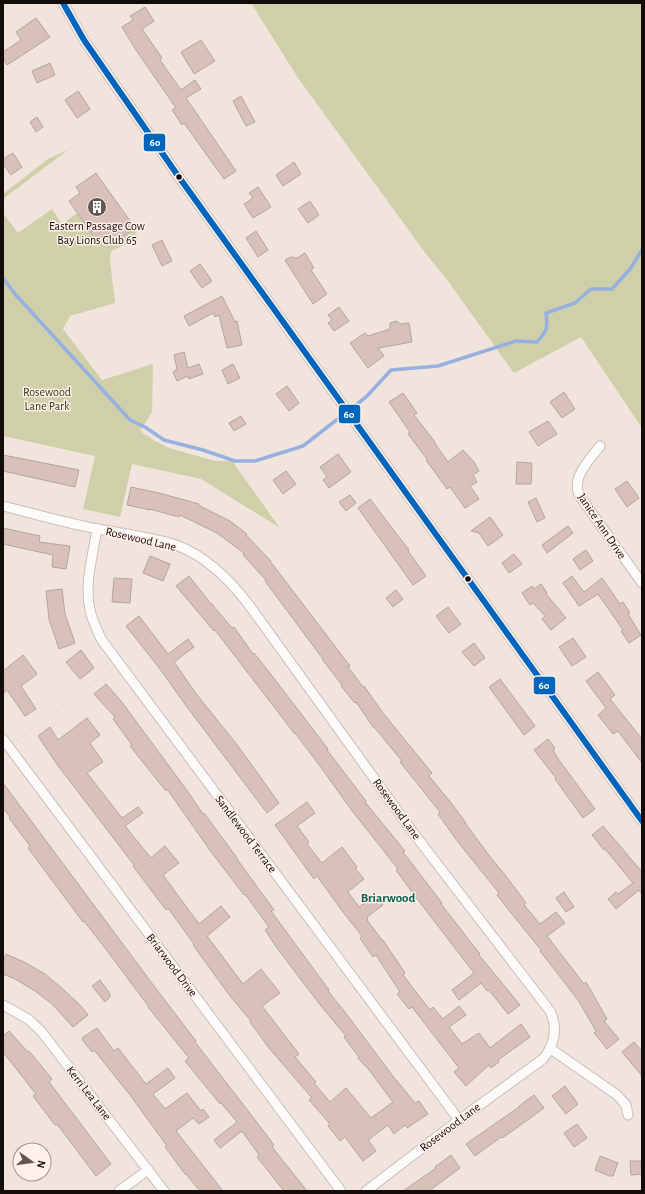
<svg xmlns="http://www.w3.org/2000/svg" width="645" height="1194" font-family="'Alegreya Sans',sans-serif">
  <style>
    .green { fill: #cfd0aa }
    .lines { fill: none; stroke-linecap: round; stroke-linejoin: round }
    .stream { stroke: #97b0e0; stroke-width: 3.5 }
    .building { fill: #d9c1b9; stroke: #b1a6a2 }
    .minor-casing { stroke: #c8beb9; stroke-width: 11 }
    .path { stroke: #d8d5d2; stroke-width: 2; stroke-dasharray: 1 3; stroke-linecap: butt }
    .minor { stroke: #fdfbfa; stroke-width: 9 }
    .bus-1-casing { stroke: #fff0e9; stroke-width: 9 }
    .bus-1 { stroke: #0065bd; stroke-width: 6 }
    .bus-dot { fill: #130c08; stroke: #fff0e9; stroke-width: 1.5 }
    .labels { text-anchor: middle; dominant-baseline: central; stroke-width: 3; stroke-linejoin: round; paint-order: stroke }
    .poi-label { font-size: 12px; fill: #130c08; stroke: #fff0e9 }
    .park-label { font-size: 12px; fill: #333a14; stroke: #fff0e9 }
    .street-label { font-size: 12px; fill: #130c08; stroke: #fff0e9 }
    .neighbourhood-label { font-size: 13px; font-weight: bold; fill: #0d6251; stroke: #fff0e9 }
    .line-badge { stroke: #fff0e9; stroke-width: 1.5 }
    .badge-label { font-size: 11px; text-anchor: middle; font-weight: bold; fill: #fff }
  </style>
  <rect width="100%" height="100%" fill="#f1e4dd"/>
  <g class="green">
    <path d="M251,3H642V428L581,337L514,373L445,277L426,254L298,78Z"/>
    <path d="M68,150L3,199V194L48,159Z"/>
    <path d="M52,209L62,224L77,213L98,243L110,235L115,242L135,228L138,239L111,251L110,260L115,303L70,316L63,329L102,380L153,364L152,412L140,431L155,441L169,448L215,461H232L280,528L201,479L132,464L120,517L83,509L95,456L3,436V213L18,233Z"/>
  </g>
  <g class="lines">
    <path class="stream" d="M3,278L15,294L130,420L145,427L164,440L203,450L235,461H255L303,446L366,397L391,370L438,366L516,341L537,342C547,331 548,328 546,313L575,303L591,289H612L630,269L642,250"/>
  </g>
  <g class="building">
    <path d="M145,7L154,21L142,29L162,58L160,60L181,90L195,80L201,89L186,98L236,171L224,179L184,123L182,125L172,110L176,108L136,50L122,27L133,20L130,16Z"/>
    <path d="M36,18L50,37L7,65L3,58V52L21,40L16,32Z"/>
    <path d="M201,40L215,61L194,74L181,52Z"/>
    <path d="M50,63L55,75L37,83L32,71Z"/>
    <path d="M78,91L90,109L77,118L65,100Z"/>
    <path d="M241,96L255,122L246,126L233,101Z"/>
    <path d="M37,117L43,127L36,132L30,122Z"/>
    <path d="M13,153L22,167L11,175L3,164V159Z"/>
    <path d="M294,162L301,174L283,186L276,175Z"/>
    <path d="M96,173L135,228L115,242L110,235L98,243L69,201L80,193L76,187Z"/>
    <path d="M258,187L271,207L253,218L244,204L253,198L249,193Z"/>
    <path d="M310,201L319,215L308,223L298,209Z"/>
    <path d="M256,231L268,250L258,257L246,238Z"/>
    <path d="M162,240L172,261L162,266L152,245Z"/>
    <path d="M305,253L314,268L311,270L327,294L313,304L285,260L291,257L297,258Z"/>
    <path d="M200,264L212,281L202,288L190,271Z"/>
    <path d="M222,296L235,322L237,321L242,345L227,348L219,315L215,317L213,313L189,326L184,316Z"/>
    <path d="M339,307L349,321L334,331L328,323L332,320L328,315Z"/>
    <path d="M397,321L400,324L409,323L412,342L378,348L384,356L368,368L350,343L365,333L368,336L390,329V323Z"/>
    <path d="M184,352L188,368L199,364L203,374L189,379L188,376L177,381L173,372L177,369L174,355Z"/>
    <path d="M233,364L240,378L228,384L222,370Z"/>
    <path d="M287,386L299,403L289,411L276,394Z"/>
    <path d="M564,392L575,409L562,418L550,402Z"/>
    <path d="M403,393L417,413L414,415L435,442H434L448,462L463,450L474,462L479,471L473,475L477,482L470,486L479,499L465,508L450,487L447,489L426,460L427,459L408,434L410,432L389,402Z"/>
    <path d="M241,416L246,424L234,431L229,423Z"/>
    <path d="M548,421L557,434L538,446L529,432Z"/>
    <path d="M338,454L351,472L329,488L323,480L327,477L320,467Z"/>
    <path d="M3,455L79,470L75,487L3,471Z"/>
    <path d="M517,462L532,463L531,484H516Z"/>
    <path d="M286,471L296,484L283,494L273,480Z"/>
    <path d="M627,481L639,498L627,507L615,489Z"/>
    <path d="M131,487L159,493L199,504L198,505L230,521L247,534L246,535L271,561H270L350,666L348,667L363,687L364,686L383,713L432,773L429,776L452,804L466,823H465L491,858L506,876L526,903L524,905L540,924L556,912L565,923L547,936L584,984L586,982L607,1019L604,1021L619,1039L607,1049L594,1033L596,1031L578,1000L540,951L541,950L512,914L497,895L499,893L458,842L438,814L440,812L400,762L402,761L374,727H373L356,702L355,703L341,686L342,685L322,659H323L265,581L266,580L243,555L245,554L217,533L180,515L179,517L150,509V510L127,505Z"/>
    <path d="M350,495L356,503L346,511L339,502Z"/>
    <path d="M536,498L545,518L537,522L528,502Z"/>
    <path d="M370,499L409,550L408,551L426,576L413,585L358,508Z"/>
    <path d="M490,517L503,535L488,546L479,533L471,531Z"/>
    <path d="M568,526L573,533L547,553L542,545Z"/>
    <path d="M3,528L40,536L39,542L70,546L66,569L52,567L53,555L3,544Z"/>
    <path d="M586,550L593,561L580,570L573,559Z"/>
    <path d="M514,554L522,564L509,573L502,563Z"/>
    <path d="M150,556L170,564L163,581L143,573Z"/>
    <path d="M189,576L211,604V603L232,628L234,627L253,654L254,653L266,668L328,749L327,750L366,801L365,802L405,851L403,852L442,903L441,904L480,954L479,955L520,1005L508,1014L489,990L487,991L481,983L459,1000L452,990L474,973L415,896L396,870L398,869L350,808L320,766L295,733H294L215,630L214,631L176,586Z"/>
    <path d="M572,576L584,592L602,578L620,604L623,602L630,613L628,614L641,635L629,643L621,631L623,630L598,594L579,606L563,583Z"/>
    <path d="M114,578L132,579L130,603L112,602Z"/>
    <path d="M541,584L547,593L546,594L566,618L551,630L542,619L545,616L533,603L530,605L522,593L532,586L534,589Z"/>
    <path d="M62,589L65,614L75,643L59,649L49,619L46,591Z"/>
    <path d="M396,590L403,599L393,607L386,598Z"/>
    <path d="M448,607L461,624L449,633L436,616Z"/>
    <path d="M139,616L168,654L188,639L194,647L174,662L197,695L238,746L279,803L267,813L187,707L160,669L126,626Z"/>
    <path d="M573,638L586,657L572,666L559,647Z"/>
    <path d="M474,643L485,658L474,666L462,652Z"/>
    <path d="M81,650L94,668L80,679L66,662Z"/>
    <path d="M23,655L37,674L21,686L36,709L25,716L7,690L3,694V671Z"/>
    <path d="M598,672L615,695L610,699L642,739V763L618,731L613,734L598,715L606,708L586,681Z"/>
    <path d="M500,679L535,726L524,735L489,687Z"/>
    <path d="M106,684L121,701L186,789L203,814L204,813L237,858V859L274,910L271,911L329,990L328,991L348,1016L392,1075L415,1103L419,1101L428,1114L407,1128L405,1125L394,1134L388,1125L368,1140L376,1151L363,1161L345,1137L340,1141L328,1126L330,1124L309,1100L312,1098L269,1048L250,1022L251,1021L230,996L193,945L194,944L168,908L166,910L133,866L134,865L56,763L38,736L50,727L58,740L87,718L100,735L90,743L103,762L87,773L122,818L138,807L143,813L125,826L151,858L165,846L179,863L163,875L199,924L221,906L230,917L207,936L243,984L261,969L280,993L262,1006L299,1054L295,1057L316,1082L314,1083L330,1102L346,1088L371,1118L393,1102L366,1066H365L358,1058L359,1057L344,1037L346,1036L321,1006L277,948L265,930L269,927L245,894L244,895L209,849L167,789L166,791L130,746L132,745L113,719L115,717L94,694Z"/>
    <path d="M548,739L555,748L553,750L559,760L595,809L583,818L555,779L556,778L534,750Z"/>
    <path d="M3,783L157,990L196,1041L195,1042L262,1129L274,1145L272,1147L307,1191H284L257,1157L259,1155L242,1131L220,1148L214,1140L237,1122L221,1103L220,1104L185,1061L189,1058L148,1007H149L105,948L84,921L83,922L28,848L30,846L9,818L10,817L3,808Z"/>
    <path d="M307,802L315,813L297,826L309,842L307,844L322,863L342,847L357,867L355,868L364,879L348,892L359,907L376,895L383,905L367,917L368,919L367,920L382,940H383L405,973L403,975L430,1010L433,1007L443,1019L459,1006L466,1015L449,1027L462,1044L479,1033L490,1048L521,1024L530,1037L498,1060L499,1062L491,1068L489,1065L466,1086L454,1072L459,1068L412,1007L409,1009L397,994L400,992L376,955L373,957L360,938L362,936L343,912L317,876L314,879L275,825Z"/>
    <path d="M603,826L642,872V894L639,890L616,909L608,899L616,892L618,894L633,883L605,849L604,850L592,835Z"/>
    <path d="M564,892L574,907L566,912L556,898Z"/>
    <path d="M6,954L24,962L45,974L64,990L81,1006L88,1015L73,1027L52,1004L35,991L15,979L3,974V962Z"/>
    <path d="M100,980L110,994V997L105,1002L92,986Z"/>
    <path d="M97,1028L114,1051L118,1048L146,1084L168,1068L175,1078L153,1094L165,1109L187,1093L201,1111L203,1109L209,1117L199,1124L193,1118L176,1131L223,1191H200L186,1174H185L165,1147L167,1146L130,1095L94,1050L92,1052L84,1042L82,1038Z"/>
    <path d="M9,1031L28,1052L29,1051L52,1079L49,1082L111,1164L96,1176L57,1124L55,1125L33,1096L36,1094L3,1052V1036Z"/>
    <path d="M634,1042L642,1051V1076L622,1052Z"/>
    <path d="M565,1086L578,1104L566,1114L552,1096Z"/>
    <path d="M534,1095L544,1108L518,1127L502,1138L501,1137L475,1156L466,1144L519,1107V1106Z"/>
    <path d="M577,1124L587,1138L574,1147L564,1133Z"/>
    <path d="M451,1155L460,1168L429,1191H403L436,1168L435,1167Z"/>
    <path d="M600,1156L618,1163L613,1176H609L595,1170Z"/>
    <path d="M630,1161H641L642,1174L631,1175Z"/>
  </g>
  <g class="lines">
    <defs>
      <g id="minor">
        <path d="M63,3L84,40L176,173L642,821"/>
        <path d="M600,446C589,461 569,479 581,498L642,583"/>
        <path d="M3,506C35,514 66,523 98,529C124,534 151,537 176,545C206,556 230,580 249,605L415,835L550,1011C558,1028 555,1044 543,1059L459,1120L366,1191"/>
        <path d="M97,529C93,555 84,584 90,610C92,620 97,629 101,639L459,1120"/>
        <path d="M3,739L341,1191"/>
        <path d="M3,1005L28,1019L41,1031L164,1191"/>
        <path d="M551,1049L617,1095L626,1105L628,1115"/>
        <path d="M119,1191L148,1170"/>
      </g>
    </defs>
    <use href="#minor" class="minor-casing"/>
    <path class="path" d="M17,740L112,670"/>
    <use href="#minor" class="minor"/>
    <defs>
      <path id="bus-1" d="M63,3L84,40L176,173L642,821"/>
    </defs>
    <use href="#bus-1" class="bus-1-casing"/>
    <use href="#bus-1" class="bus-1"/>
  </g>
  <defs>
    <symbol id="building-disc" viewBox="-11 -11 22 22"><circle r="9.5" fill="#615853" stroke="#fff0e9"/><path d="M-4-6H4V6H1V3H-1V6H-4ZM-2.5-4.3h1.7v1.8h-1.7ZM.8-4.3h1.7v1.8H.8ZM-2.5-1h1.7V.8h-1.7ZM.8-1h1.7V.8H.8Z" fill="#fff"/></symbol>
  </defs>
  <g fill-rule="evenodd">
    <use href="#building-disc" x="86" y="196" width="22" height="22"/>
  </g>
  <g class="bus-dot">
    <circle cx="179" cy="177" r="3.5"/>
    <circle cx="468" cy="579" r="3.5"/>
  </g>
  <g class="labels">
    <g class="poi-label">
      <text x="97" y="226">Eastern Passage Cow<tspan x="97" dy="14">Bay Lions Club 65</tspan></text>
    </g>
    <g class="park-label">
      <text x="47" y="392">Rosewood<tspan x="47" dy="14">Lane Park</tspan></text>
    </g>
    <g class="street-label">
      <text transform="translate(602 526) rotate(56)">Janice Ann Drive</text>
      <text transform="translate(141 539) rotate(13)">Rosewood Lane</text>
      <text transform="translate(397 809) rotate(54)">Rosewood Lane</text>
      <text transform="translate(246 834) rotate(53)">Sandlewood Terrace</text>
      <text transform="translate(172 965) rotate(53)">Briarwood Drive</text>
      <text transform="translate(89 1093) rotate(52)">Kerri Lea Lane</text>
      <text transform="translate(450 1127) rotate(-37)">Rosewood Lane</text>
    </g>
    <g class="neighbourhood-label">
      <text x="388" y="898">Briarwood</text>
    </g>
  </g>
  <g class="line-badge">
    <rect x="143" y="133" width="23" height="19" rx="4" fill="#0065bd"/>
    <rect x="338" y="404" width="23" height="20" rx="4" fill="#0065bd"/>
    <rect x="533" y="676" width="23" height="19" rx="4" fill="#0065bd"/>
  </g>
  <g class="badge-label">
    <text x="155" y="146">60</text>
    <text x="349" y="418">60</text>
    <text x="544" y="689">60</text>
  </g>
  <rect width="645" height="1194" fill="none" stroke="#130c08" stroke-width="8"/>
  <g transform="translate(32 1162) rotate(104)"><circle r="19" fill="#fff0e9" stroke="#a1958f"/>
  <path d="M0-3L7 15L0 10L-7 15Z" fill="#615853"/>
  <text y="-6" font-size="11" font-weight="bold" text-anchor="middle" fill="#130c08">N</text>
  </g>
</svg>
